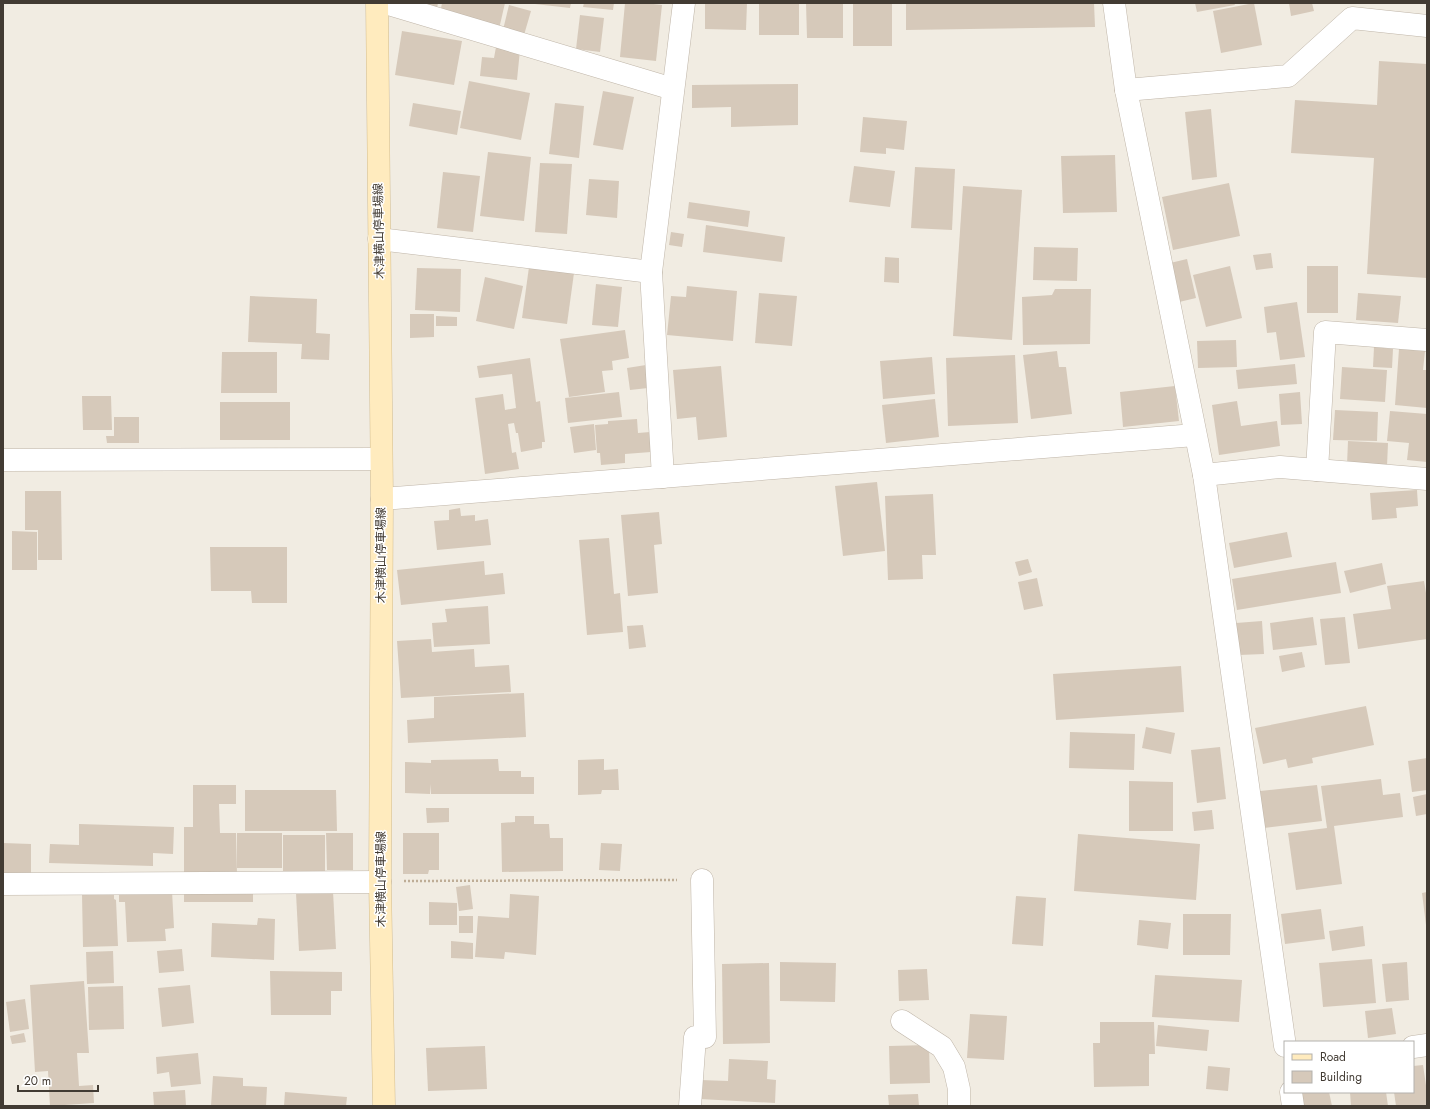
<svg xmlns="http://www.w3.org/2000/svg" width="1430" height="1109" font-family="Jost,'Noto Sans JP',sans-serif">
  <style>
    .building { fill: #d6c9ba }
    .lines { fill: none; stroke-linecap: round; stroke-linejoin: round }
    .minor-casing { stroke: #bfb5a8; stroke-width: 23 }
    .secondary-casing { stroke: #d2bd91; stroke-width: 23 }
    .path { stroke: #bead96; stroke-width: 2.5; stroke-dasharray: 2 2; stroke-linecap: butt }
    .minor { stroke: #fff; stroke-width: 22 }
    .secondary { stroke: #ffebbe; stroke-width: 22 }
    .labels { text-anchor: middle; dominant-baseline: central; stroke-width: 3; stroke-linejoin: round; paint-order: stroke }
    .street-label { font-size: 12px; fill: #423b33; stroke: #fff }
  </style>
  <rect width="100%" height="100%" fill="#f1ece2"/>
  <g class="building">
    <path d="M423,3H438L437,8Z"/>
    <path d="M442,3H505L499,29L440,14Z"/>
    <path d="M535,3H571L570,8L535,4Z"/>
    <path d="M584,3H614L613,10L583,7Z"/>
    <path d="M625,3H645L662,5L656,61L620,57Z"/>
    <path d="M705,3H747L746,30L705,29Z"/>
    <rect x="759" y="3" width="40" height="32"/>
    <path d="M806,3H843V38H807Z"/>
    <rect x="853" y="3" width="39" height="43"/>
    <path d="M906,3H1094L1095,27L906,30Z"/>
    <path d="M1195,3H1234L1235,5L1197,12Z"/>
    <path d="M1254,3L1262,45L1221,53L1213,11Z"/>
    <path d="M1289,3H1312L1314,11L1291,16Z"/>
    <path d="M509,5L531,11L524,35L503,30Z"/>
    <path d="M580,15L604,18L600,52L576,49Z"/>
    <path d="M402,31L462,41L454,85L395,75Z"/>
    <path d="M496,47L520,50L517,80L480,76L482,57L494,58Z"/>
    <path d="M1379,61L1427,64V278L1367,274L1374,158L1291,153L1295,100L1377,105Z"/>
    <path d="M469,81L530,93L521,140L460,128Z"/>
    <path d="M798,84V125L731,127V107L692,108V85Z"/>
    <path d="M603,91L634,97L623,150L593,145Z"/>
    <path d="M413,103L461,111L457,135L409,126Z"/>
    <path d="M555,103L584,106L579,158L549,154Z"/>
    <path d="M1211,109L1217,177L1192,180L1185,112Z"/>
    <path d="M863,117L907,121L904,150L886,148V154L860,152Z"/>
    <path d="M488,152L531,157L524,221L480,216Z"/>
    <path d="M1115,155L1117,212L1063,213L1061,156Z"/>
    <path d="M540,163L572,164L567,234L535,232Z"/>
    <path d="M854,166L895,171L890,207L849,202Z"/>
    <path d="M915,167L955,169L952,230L911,228Z"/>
    <path d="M443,172L480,176L473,232L437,228Z"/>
    <path d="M589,179L619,181L617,218L586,215Z"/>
    <path d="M1229,183L1240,236L1173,250L1162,197Z"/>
    <path d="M963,186L1022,190L1012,340L953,336Z"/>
    <path d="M689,202L750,211L748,227L687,218Z"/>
    <path d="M706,225L785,237L782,262L703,252Z"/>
    <path d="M671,232L684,234L682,247L669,245Z"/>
    <path d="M1034,247L1078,248L1077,281L1033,280Z"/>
    <path d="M1271,253L1273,268L1256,270L1253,255Z"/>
    <path d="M885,257L899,258V283L884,282Z"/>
    <path d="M1187,259L1196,298L1175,303L1166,264Z"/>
    <path d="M1230,266L1242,318L1206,327L1193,275Z"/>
    <rect x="1307" y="266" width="31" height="47"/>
    <path d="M529,267L574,273L567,324L522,318Z"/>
    <path d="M417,268L461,269L460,312L415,310Z"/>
    <path d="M485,277L523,286L514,329L476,321Z"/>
    <path d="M596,284L622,287L618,327L592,325Z"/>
    <path d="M687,286L737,291L733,341L667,335L671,296L686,297Z"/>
    <path d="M1055,289H1091L1090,344L1023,345L1022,297L1052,295Z"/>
    <path d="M759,293L797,296L792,346L755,343Z"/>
    <path d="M1358,293L1401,296L1398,323L1356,320Z"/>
    <path d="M250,296L317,299L316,333L330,334L329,360L301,359L302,344L248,342Z"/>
    <path d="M1297,302L1305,357L1280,360L1276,332L1267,333L1264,307Z"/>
    <path d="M410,314H434V337L410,338Z"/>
    <path d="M436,316L457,317V326H436Z"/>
    <path d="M625,330L629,358L612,361L613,370L602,371L605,392L569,397L560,339Z"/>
    <path d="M1236,340L1237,367L1198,368L1197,341Z"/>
    <path d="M1374,347L1393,349L1392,368L1373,367Z"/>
    <path d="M1399,349L1425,351L1423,370H1427V408L1395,405Z"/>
    <path d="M1057,351L1059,367H1066L1072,414L1031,419L1023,355Z"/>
    <path d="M222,352H277V393H221Z"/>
    <path d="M1015,355L1018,423L948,426L946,358Z"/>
    <path d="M932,357L935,394L883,399L880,361Z"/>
    <path d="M530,358L536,402L540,401L545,442H542V448L521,452L518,433H516L514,423L508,424L512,453L516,452L519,469L485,474L475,398L503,394L505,410L516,408L512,374L479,378L477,366Z"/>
    <path d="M1295,364L1297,384L1238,389L1236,370Z"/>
    <path d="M646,365L648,388L630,390L627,368Z"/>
    <path d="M721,366L727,437L698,440L696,417L677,419L673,370Z"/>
    <path d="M1342,367L1387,370L1385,402L1340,399Z"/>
    <path d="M1175,386L1179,421L1123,427L1120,392Z"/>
    <path d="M619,392L622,417L568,423L565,398Z"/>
    <path d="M1300,392L1302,424L1281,425L1279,394Z"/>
    <path d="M82,396H111L112,430H83Z"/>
    <path d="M935,399L939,437L886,443L882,405Z"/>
    <path d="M1237,401L1241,426L1277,421L1280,446L1219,455L1212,405Z"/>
    <rect x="220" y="402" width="70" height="38"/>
    <path d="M1335,410L1378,412L1377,441L1333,440Z"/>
    <path d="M1390,411L1427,414V462L1407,460L1409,443L1387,441Z"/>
    <path d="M114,417H139V443H107L106,436H114Z"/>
    <path d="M637,419L638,433L650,432L651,452L625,454V463L601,465L600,453H597L595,425L608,424V421Z"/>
    <path d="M594,424L596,450L574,453L570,427Z"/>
    <path d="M1348,441L1388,443L1387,466L1347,465Z"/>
    <path d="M877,482L885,551L843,556L835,486Z"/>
    <path d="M1417,490L1418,506L1396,508L1397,518L1372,520L1370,493Z"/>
    <path d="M25,491H61L62,560H38V530H25Z"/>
    <path d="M933,494L936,555H922L923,579L888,580L885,496Z"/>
    <path d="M460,508L461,516L475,515V521L488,519L491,545L437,550L434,521L449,520V510Z"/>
    <path d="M659,512L662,544L654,545L658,593L628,596L621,515Z"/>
    <path d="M12,531L37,532V570H12Z"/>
    <path d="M1287,532L1292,557L1234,568L1229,543Z"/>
    <path d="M609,538L614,594L620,593L623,632L587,635L579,540Z"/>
    <path d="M210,547H287V603H252L251,591H211Z"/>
    <path d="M1028,559L1032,572L1019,576L1015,562Z"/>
    <path d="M484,561L485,575L503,573L505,594L401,605L397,570Z"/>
    <path d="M1336,562L1341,593L1237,610L1232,579Z"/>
    <path d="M1382,563L1386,584L1350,593L1344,571Z"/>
    <path d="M1037,578L1043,606L1024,610L1018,582Z"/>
    <path d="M1424,581L1427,599V639L1358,649L1353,614L1391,609L1387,586Z"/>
    <path d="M488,606L490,644L434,647L432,623L447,622L445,609Z"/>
    <path d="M1313,617L1317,645L1273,650L1270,623Z"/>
    <path d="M1345,617L1350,663L1325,665L1320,619Z"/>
    <path d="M1262,621L1264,654L1239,655L1236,623Z"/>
    <path d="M643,625L646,647L629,649L627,626Z"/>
    <path d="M431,639L432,652L474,649L475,667L509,665L511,692L401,698L397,641Z"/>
    <path d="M1302,652L1305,667L1282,672L1279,656Z"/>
    <path d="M1181,666L1184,712L1056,720L1053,674Z"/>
    <path d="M524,693L526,737L408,743L407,720L434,718V697Z"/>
    <path d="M1366,706L1374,745L1312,758L1313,763L1288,768L1286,759L1263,764L1255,728Z"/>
    <path d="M1146,727L1175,733L1171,754L1142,748Z"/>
    <path d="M1070,732L1135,734L1134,770L1069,768Z"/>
    <path d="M1220,747L1226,799L1197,803L1191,750Z"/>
    <path d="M1427,758V790L1412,792L1408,761Z"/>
    <path d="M498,759L499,771H521V777H534V794H431V784L430,794L405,793V762L431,763V760Z"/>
    <path d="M604,759V770L618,769L619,790H602L601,794L578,795V760Z"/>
    <path d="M1381,779L1383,795L1400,793L1403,817L1334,826L1342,884L1296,890L1288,833L1327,828L1321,786Z"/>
    <path d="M1129,781L1173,782V831H1129Z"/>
    <path d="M193,785H236V804H219L220,833H236L237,874H184V827H193Z"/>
    <path d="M1317,785L1322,821L1264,828L1260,791Z"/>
    <path d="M245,790H336L337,831H245Z"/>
    <path d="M1427,794V814L1416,816L1413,797Z"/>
    <path d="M426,808H449V822L427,823Z"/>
    <path d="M1212,810L1214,829L1194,831L1192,812Z"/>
    <path d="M515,816H534V824H549L550,838H563V871L502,872L501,823L515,822Z"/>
    <path d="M79,824L174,827L173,854L153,853V866L49,863L50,844L79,845Z"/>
    <rect x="237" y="833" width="45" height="35"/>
    <path d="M326,833H353V870H327Z"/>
    <path d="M403,833H439V870H429L428,874H403Z"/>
    <path d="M1078,834L1200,844L1196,900L1074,891Z"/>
    <rect x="283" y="835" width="42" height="36"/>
    <path d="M3,843L31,844V875H3Z"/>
    <path d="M601,843L622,844L620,871L599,870Z"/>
    <path d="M253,885V902H184V886Z"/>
    <path d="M470,885L473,909L459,911L456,887Z"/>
    <path d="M172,891L174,928L165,929L166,941L127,942L125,902H119V893Z"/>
    <path d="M333,891L336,949L299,951L296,893Z"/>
    <path d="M1427,892V925H1426L1422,893Z"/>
    <path d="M114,893V899L116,900L118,946L83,947L82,894Z"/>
    <path d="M510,894L539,896L536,955L505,952L504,959L475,957L478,916L509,918Z"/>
    <path d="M1016,896L1046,898L1043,946L1012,944Z"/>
    <path d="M429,902L457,903V925H429Z"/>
    <path d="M1321,909L1325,939L1285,944L1281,914Z"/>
    <path d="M1183,914H1231L1230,955H1183Z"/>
    <rect x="459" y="916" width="14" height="17"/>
    <path d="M258,918L275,919L274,960L211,957L212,923L257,925Z"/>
    <path d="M1139,920L1171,923L1168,949L1137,945Z"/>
    <path d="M1363,926L1365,946L1332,951L1329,931Z"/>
    <path d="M451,941L473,943V959L451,958Z"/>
    <path d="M182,949L184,971L159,973L157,951Z"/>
    <path d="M113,951L114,983L87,984L86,952Z"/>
    <path d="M1372,959L1376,1003L1323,1007L1319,963Z"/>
    <path d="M780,962L836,963L835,1002L780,1001Z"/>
    <path d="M1407,962L1409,1000L1386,1002L1382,964Z"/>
    <path d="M769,963L770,1043L723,1044L722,964Z"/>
    <path d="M927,969L929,1000L899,1001L898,970Z"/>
    <path d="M270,971L342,972V991H331V1015H271Z"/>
    <path d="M1155,975L1242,980L1239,1022L1152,1017Z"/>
    <path d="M84,981L89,1053H77L79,1086L93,1085L94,1103L50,1106L48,1071L35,1072L30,985Z"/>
    <path d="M190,985L194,1023L162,1027L158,988Z"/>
    <path d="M123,986L124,1029L89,1030L88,987Z"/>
    <path d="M25,999L29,1029L10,1032L6,1002Z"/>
    <path d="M1392,1008L1396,1034L1368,1038L1365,1011Z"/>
    <path d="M970,1014L1007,1016L1004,1060L967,1058Z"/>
    <path d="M1100,1022H1154L1155,1054H1149V1086L1094,1087L1093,1043H1100Z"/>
    <path d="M1158,1025L1209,1030L1207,1051L1156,1046Z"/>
    <path d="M24,1033L26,1042L12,1044L10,1036Z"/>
    <path d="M929,1045L930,1083L890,1084L889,1046Z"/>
    <path d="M485,1046L487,1089L428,1091L426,1048Z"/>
    <path d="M198,1053L201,1084L171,1087L169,1072L157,1074L156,1057Z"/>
    <path d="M729,1059L768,1061L767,1079L776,1080L775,1103L700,1099L701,1080L728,1081Z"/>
    <path d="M1423,1065L1427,1092V1106H1396L1394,1092H1413V1066Z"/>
    <path d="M1208,1066L1230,1068L1228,1091L1206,1089Z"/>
    <path d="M213,1076L243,1078V1086L267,1087L266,1106H211Z"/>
    <path d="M185,1090L186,1106H154L153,1092Z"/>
    <path d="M285,1092L347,1097L346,1106H284Z"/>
    <path d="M1299,1092H1329L1332,1106H1302Z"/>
    <path d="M1350,1092H1386L1388,1106H1351Z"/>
    <path d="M918,1094L919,1106H889L888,1095Z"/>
  </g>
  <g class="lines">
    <defs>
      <g id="minor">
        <path d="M385,3L673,89"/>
        <path d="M1114,3L1126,90L1204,475L1285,1046"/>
        <path d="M1126,90L1288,76L1352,18L1427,26"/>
        <path d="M379,239L651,272"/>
        <path d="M3,460L381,459"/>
        <path d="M1317,470L1325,332L1427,340"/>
        <path d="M1204,475L1280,467L1427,479"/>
        <path d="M663,477L651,272L684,3"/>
        <path d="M382,499L1195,435"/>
        <path d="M3,884L380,882"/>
        <path d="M902,1021L942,1047L954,1067L959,1089V1106"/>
        <path d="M1413,1047L1427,1045"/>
        <path d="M1291,1092L1293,1106"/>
        <path d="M690,1106L695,1037H705L702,880"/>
      </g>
      <path id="secondary" d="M377,3L382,499L380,882L384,1106"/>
    </defs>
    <use href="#minor" class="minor-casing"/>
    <use href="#secondary" class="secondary-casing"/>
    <path class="path" d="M404,881L677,880"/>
    <use href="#minor" class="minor"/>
    <use href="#secondary" class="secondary"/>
  </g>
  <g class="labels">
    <g class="street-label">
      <text transform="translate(379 231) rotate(-91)">木津横山停車場線</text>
      <text transform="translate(381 555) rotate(-90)">木津横山停車場線</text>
      <text transform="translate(381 879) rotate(-90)">木津横山停車場線</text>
    </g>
  </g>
  <rect width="1430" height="1109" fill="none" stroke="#423b33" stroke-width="8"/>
  <rect x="1284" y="1041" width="130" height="52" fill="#ffffff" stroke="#b3b1ad"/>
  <rect x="1292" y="1054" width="20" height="6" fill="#ffebbe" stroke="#b3b1ad"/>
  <text x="1320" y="1061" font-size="12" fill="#423b33">Road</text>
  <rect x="1292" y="1071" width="20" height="12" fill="#d6c9ba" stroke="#b3b1ad"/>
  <text x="1320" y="1081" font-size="12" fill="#423b33">Building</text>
  <path d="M18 1085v6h80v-6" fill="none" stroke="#423b33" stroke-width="2"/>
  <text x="24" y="1085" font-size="12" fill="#423b33" stroke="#ffffff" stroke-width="3" paint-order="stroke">20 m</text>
</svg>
